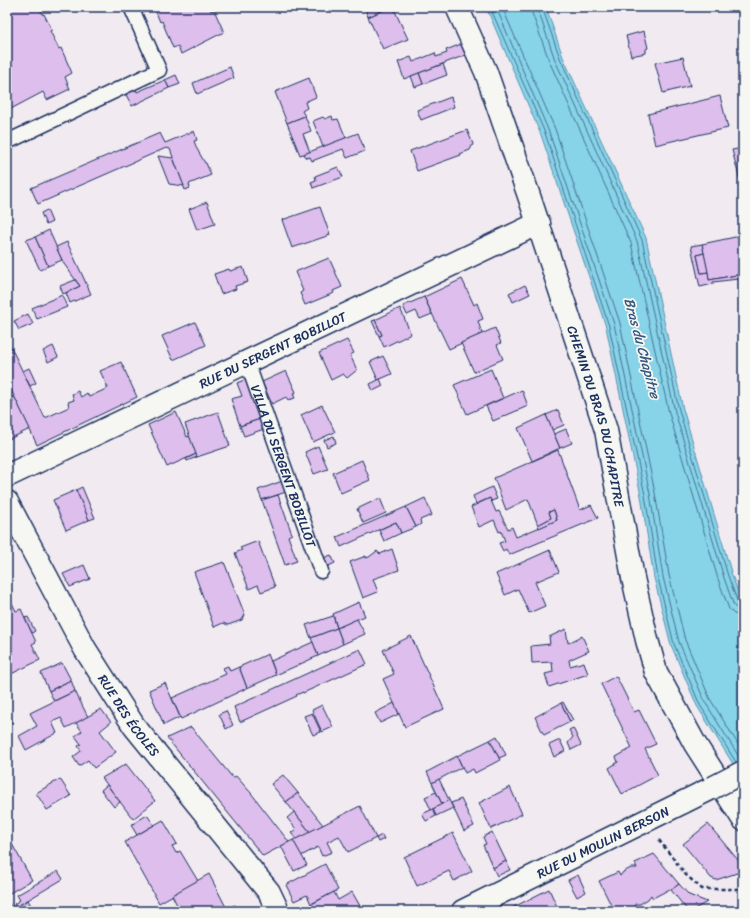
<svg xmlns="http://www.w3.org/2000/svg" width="750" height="918" font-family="Sriracha,sans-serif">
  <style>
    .water { fill: #87d3e7; stroke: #5c91b0 }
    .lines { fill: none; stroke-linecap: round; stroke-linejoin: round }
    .shore { stroke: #467195; stroke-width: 1 }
    .building { fill: #ddbeec; stroke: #1b2f5e }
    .lane-casing { stroke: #1b2f5e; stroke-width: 17 }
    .street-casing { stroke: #1b2f5e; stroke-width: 25 }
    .path { stroke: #1b2f5e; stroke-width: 2.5; stroke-dasharray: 4 3; stroke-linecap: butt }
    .lane { stroke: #f6f6f2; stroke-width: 14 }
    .street { stroke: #f6f6f2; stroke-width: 22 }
    .street-bridge-casing { stroke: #1b2f5e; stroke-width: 25; stroke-linecap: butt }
    .street-bridge { stroke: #f6f6f2; stroke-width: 22 }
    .labels { text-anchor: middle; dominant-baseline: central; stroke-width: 3.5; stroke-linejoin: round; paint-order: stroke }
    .street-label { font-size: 13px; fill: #1b2f5e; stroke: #f6f6f2 }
    .water-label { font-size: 14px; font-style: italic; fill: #365880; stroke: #f6f6f2 }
  </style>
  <rect width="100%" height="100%" fill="#f1ebf1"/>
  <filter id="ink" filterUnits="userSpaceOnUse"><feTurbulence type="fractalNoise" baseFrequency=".025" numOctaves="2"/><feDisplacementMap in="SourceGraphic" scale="8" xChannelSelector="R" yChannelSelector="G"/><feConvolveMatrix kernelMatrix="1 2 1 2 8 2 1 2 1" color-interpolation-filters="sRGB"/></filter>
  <g filter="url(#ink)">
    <path class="water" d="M486,7H546L563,57L646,238L683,409L732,575L743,606V780L697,706L671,645L654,578L641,496L606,327L541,135Z"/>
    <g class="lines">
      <g class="shore">
        <path d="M490,7L545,133L609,326L645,495L658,578L674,644L700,705L736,762"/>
        <path d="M496,7L549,132L614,324L650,494L663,577L679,642L705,702L741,760"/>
        <path d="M502,7L555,129L620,323L655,493L669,575L685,640L710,699L743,752"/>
        <path d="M531,7L532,13L550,63L631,243L669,413L718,579L729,609L734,614L743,616"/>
        <path d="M537,7L555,60L637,241L675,412L724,578L734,606L738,609L743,610"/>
        <path d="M542,7L560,58L642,240L679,410L728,576L738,603L743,605"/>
      </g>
    </g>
    <g class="building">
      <path d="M7,7H39L43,15L44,14L52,30L50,31L59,49L61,48L72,73L65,77L70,89L47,100L43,92L7,111Z"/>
      <path d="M154,7H209L211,11L214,10L224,32L181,54L178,46L173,48L162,21L160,22Z"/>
      <path d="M368,7H391L368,17L365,8Z"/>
      <path d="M391,7H393L408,39L383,49L368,17Z"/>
      <path d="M644,31L648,48L646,49V53L631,56L626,36Z"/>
      <path d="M464,43L468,54L404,79L398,62L411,57L413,62L435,53L436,57L447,53L446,50Z"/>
      <path d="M683,57L690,86L663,93L655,63Z"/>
      <path d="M443,64L447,75L423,84L419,73Z"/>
      <path d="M230,67L234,78L197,94L193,83Z"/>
      <path d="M419,73L423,84L415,87L411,76Z"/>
      <path d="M176,75L180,84L169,88L165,80Z"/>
      <path d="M309,78L316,97L305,102L307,108L302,111L305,116L287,123L275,92Z"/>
      <path d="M165,80L169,88L132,106L125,93L135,88L137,92Z"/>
      <path d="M720,96L728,128L655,145L648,114Z"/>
      <path d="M451,97L454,107L421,120L417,110Z"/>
      <path d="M305,116L311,131L303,134L310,152L300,155L287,123Z"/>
      <path d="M332,116L333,120L338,119L346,138L323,147L313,121L323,117L325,119Z"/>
      <path d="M467,130L473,144L470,150L460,154L461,155L417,171L410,151Z"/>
      <path d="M194,131L197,140L194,141L197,149L205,163H206L211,175L189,184L190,188L185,190L170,149L166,148L38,204L31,188L160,133L165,143Z"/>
      <path d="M358,133L365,151L347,158L343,149L312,161L310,157L306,158L304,154Z"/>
      <path d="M743,148V192L732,150Z"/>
      <path d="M158,156L173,158L184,186L169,184Z"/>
      <path d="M338,167L343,177L313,188L311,182L316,180L315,176Z"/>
      <path d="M207,202L215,224L197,230L189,209Z"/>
      <path d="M320,207L330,235L292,248L282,220Z"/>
      <path d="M47,210L52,222L46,225L41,213Z"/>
      <path d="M49,230L62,260L48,266L35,237Z"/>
      <path d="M740,236L743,250V278L738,279L737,275L709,280L702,244Z"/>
      <path d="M35,237L48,266L40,270L26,240Z"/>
      <path d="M67,242L91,294L70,303L66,293L80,286L64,264L56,247Z"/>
      <path d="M702,244L704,253L697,255L701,273L708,272L709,280L737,275L738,279L713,282V284L700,287L691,246Z"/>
      <path d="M704,253L708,272L701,273L697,255Z"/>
      <path d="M329,258L342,287L333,291L334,293L305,305L300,293L303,291L295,272Z"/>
      <path d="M243,267L248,282L235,286L236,289L221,294L214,274L229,269L230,271Z"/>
      <path d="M462,279L474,305L477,303L483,319L478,321L482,334L449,349L424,297Z"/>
      <path d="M75,280L80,286L63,294L60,286Z"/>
      <path d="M525,285L530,294L513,302L509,293Z"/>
      <path d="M62,295L67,307L37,319L32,308Z"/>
      <path d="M424,297L432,314L420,319L416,311L407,315L403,306Z"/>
      <path d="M400,308L411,334L384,347L379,336L382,335L375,320Z"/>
      <path d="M28,314L33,324L19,330L14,321Z"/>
      <path d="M375,320L382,335L379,336L372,321Z"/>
      <path d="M195,322L206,345L173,360L162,336Z"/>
      <path d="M495,328L501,343L497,345L503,359L474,372L461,343Z"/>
      <path d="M7,339L45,418L69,407L68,402L74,400L72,394L78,391L81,397L87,393L89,397L108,388L100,371L121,362L137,397L37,445L7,381Z"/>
      <path d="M347,340L354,353L350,355L357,370L347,378L343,374L331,380L319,353Z"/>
      <path d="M53,346L58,357L48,362L43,351Z"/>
      <path d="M383,356L392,374L378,380L370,362Z"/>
      <path d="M29,368L36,383L30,386L23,371Z"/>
      <path d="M491,369L503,398L467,414L454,385Z"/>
      <path d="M286,371L296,392L293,394L295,398L288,400L286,397L272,404L262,382Z"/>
      <path d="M249,378L263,418L240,426L231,399L242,396L237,383Z"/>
      <path d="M380,379L383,386L373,391L370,384Z"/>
      <path d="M522,390L528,406L493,421L486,406Z"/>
      <path d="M14,396L30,429L7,440V404L13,402L11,398Z"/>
      <path d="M322,405L335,432L313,442L301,415Z"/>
      <path d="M558,410L564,425L552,430L546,415Z"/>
      <path d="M176,412L187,437L190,436L196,454L167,467L148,425Z"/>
      <path d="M218,412L230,446L197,457L185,424Z"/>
      <path d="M546,415L560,448L532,461L518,428Z"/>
      <path d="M263,418L267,428L244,436L240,426Z"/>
      <path d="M566,429L572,443L560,448L554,434Z"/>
      <path d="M334,436L336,443L327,447L324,440Z"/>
      <path d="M318,446L328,469L314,474L305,452Z"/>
      <path d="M558,450L580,510L591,505L598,518L509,555L506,549L503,551L499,543L505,541L501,531L499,532L494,520L479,527L471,507L490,498L496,512L499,511L508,529L512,527L516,537L557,520L554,510L549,512L551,518L538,525L528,499L506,510L494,478Z"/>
      <path d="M196,454L197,457L187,461L186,459Z"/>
      <path d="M362,460L370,480L341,493L333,473Z"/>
      <path d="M285,480L286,492L262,500L258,490Z"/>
      <path d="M82,487L95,518L89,520L76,490Z"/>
      <path d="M492,487L497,499L491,501L490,498L476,504L473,496Z"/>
      <path d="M76,490L89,520L66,530L53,500Z"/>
      <path d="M278,495L292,534L288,536L297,561L285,565L262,500Z"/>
      <path d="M380,498L386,513L363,523L357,509Z"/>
      <path d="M425,498L432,515L420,520L421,524L416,527L406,507Z"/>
      <path d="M406,507L416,527L401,533L396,522L341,547L337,537Z"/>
      <path d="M554,510L557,520L539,528L538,525L551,518L549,512Z"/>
      <path d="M396,522L401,533L384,541L379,530Z"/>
      <path d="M258,541L275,587L261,592L258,585L249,589L235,553L242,550L240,548Z"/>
      <path d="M392,549L399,570L373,579L378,592L363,598L350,562L366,556V558L369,557L377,551L380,554Z"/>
      <path d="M550,550L559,572L535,582L545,606L529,613L518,589L505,595L496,574Z"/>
      <path d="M331,555L335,563L324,568L321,559Z"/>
      <path d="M224,562L245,615L242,620L228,625L223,623L214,627L194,572Z"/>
      <path d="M84,565L90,579L70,587L63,574Z"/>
      <path d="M7,595H8L16,611L21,609L36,642L32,644L40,660L7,676Z"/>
      <path d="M359,602L365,616L337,628L333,614Z"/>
      <path d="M333,616L337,628L311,638L306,625Z"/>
      <path d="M28,617L35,631L32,633L25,618Z"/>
      <path d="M357,619L365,634L343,644L337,628Z"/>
      <path d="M337,628L343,644L318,656L311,638Z"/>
      <path d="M566,629L568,643L582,636L589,651L569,660L570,666L584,662L588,674L549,687L545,674L553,672L552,662L532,663L531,646L550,644L549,637Z"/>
      <path d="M411,636L444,709L405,727L383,679L394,674L383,650Z"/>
      <path d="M313,642L318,656L276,675L271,661Z"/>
      <path d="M360,649L367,664L303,693V692L296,695L297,696L240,722L234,707Z"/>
      <path d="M268,654L276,675L247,688L239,667Z"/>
      <path d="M62,663L71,680L49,691L41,673Z"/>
      <path d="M228,666L230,671L239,667L247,688L181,719L172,698L226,674L223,668Z"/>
      <path d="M616,676L634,712L639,710L656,744L645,749L658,775L622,794L609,768L618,762L616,757L632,748L601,684Z"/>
      <path d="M71,680L75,691L54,701L49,691Z"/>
      <path d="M165,683L180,717L164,725L149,690Z"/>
      <path d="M75,691L88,717L66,728L61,718L52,722L57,733L26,750L19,736L37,726L30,713Z"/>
      <path d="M563,702L573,720L570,722L561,703Z"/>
      <path d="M394,703L399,714L380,723L375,713Z"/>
      <path d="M561,703L570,722L544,735L535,717Z"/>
      <path d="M322,705L333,727L322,732L312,710Z"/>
      <path d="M101,709L111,722L100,731L116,752L94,768L88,760L79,766L73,757L81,751L78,746L81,744L75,736L82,731L76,723Z"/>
      <path d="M7,711L13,722L7,725Z"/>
      <path d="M226,711L233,725L226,729L219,714Z"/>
      <path d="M312,713L321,732L313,735L304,716Z"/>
      <path d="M191,727L233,778L236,776L251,793L289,842L263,856L167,738Z"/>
      <path d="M573,728L581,745L571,750L568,743L573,737L569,730Z"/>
      <path d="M497,736L506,755L499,758L490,740Z"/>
      <path d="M490,740L500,760L475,773L473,769L465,773L457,756Z"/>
      <path d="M560,740L565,751L554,757L549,745Z"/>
      <path d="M457,756L462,767L432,783L427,772Z"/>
      <path d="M126,764L155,801L133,819L102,778Z"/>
      <path d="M283,775L298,793L286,802L271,784Z"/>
      <path d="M60,779L71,796L47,810L36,793Z"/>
      <path d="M439,779L449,800L442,804L432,783Z"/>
      <path d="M107,785L120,802L114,807L101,790Z"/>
      <path d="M510,787L522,814L491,829L479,803Z"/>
      <path d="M436,792L442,804L431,810L425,797Z"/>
      <path d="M298,793L323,825L310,832L286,802Z"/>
      <path d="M461,799L474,826L464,831L451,803Z"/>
      <path d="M449,800L453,808L436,816L433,809Z"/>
      <path d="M360,806L376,838L348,852L339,836L327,842L332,852L322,856L318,847L301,856L293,840Z"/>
      <path d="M433,809L436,816L426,821L422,814Z"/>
      <path d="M294,812L310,832L296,839L291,833L296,829L287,818Z"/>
      <path d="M147,815L154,825L137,835L131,825Z"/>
      <path d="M163,820L177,844L172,846L176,853L180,851L198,881L159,903L125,842Z"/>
      <path d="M708,824L743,866V871L716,880L711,878L683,844Z"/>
      <path d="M492,832L506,861L493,868L483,845L486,844L483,837Z"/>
      <path d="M453,833L472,871L454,881L449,871L417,886L404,857Z"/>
      <path d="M7,835L32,880L8,894L7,893Z"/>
      <path d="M382,835L384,839L378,842L376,838Z"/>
      <path d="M293,840L307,865L294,871L281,846Z"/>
      <path d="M654,854L679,884L671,890L670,889L653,898L651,895L648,899L640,904H635V907L627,911H614L599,881L618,872L620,876L623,872L631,868H637L635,863Z"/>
      <path d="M506,861L510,870L497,876L493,868Z"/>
      <path d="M325,864L338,890L311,904L307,895L294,901L286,885Z"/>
      <path d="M58,871L63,879L16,907L14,904L20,900L17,895Z"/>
      <path d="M209,874L227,909L235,905L238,911H180L172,895Z"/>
      <path d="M578,875L586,892L577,897L568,880Z"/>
      <path d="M679,884L689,895L707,902L691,911H688L671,890Z"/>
      <path d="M549,889L559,911H508V910Z"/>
      <path d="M334,892L338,900L352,892L363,911H313L310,905Z"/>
      <path d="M7,900L12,909L9,911H7Z"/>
      <path d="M28,900L34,911H9L16,907Z"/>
    </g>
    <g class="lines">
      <defs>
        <g id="lane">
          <path d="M7,142L159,70L131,7"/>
          <path id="s1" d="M245,362L252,376L321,571"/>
        </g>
        <g id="street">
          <path id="s2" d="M457,7L486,72L529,196L606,430L633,578L647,640L656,672L695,744L743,819"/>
          <path id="s3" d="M7,476L539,223"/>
          <path id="s4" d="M7,502L85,649L134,726L269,892L278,911"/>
          <path id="s5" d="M463,911L712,788"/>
        </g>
      </defs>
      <use href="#lane" class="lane-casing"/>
      <use href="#street" class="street-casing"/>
      <path class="path" d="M659,840L686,875L702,889H743"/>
      <use href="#lane" class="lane"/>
      <use href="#street" class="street"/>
      <defs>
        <path id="street-bridge" d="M712,788L743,772"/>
      </defs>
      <use href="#street-bridge" class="street-bridge-casing"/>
      <use href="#street-bridge" class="street-bridge"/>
    </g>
  </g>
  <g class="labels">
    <g class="street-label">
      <text stroke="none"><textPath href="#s3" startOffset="294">RUE DU SERGENT BOBILLOT</textPath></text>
      <text stroke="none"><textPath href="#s2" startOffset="433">CHEMIN DU BRAS DU CHAPITRE</textPath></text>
      <text stroke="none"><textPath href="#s1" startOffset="111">VILLA DU SERGENT BOBILLOT</textPath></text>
      <text stroke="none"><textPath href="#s4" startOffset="246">RUE DES ÉCOLES</textPath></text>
      <text stroke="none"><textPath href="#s5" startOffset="156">RUE DU MOULIN BERSON</textPath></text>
    </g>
    <g class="water-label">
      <text transform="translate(642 348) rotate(75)">Bras du Chapitre</text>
    </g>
  </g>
  <rect width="750" height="918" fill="none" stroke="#f6f6f2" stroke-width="24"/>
  <rect x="12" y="12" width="726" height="894" fill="none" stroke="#1b2f5e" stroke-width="1.5" filter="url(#ink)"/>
</svg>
